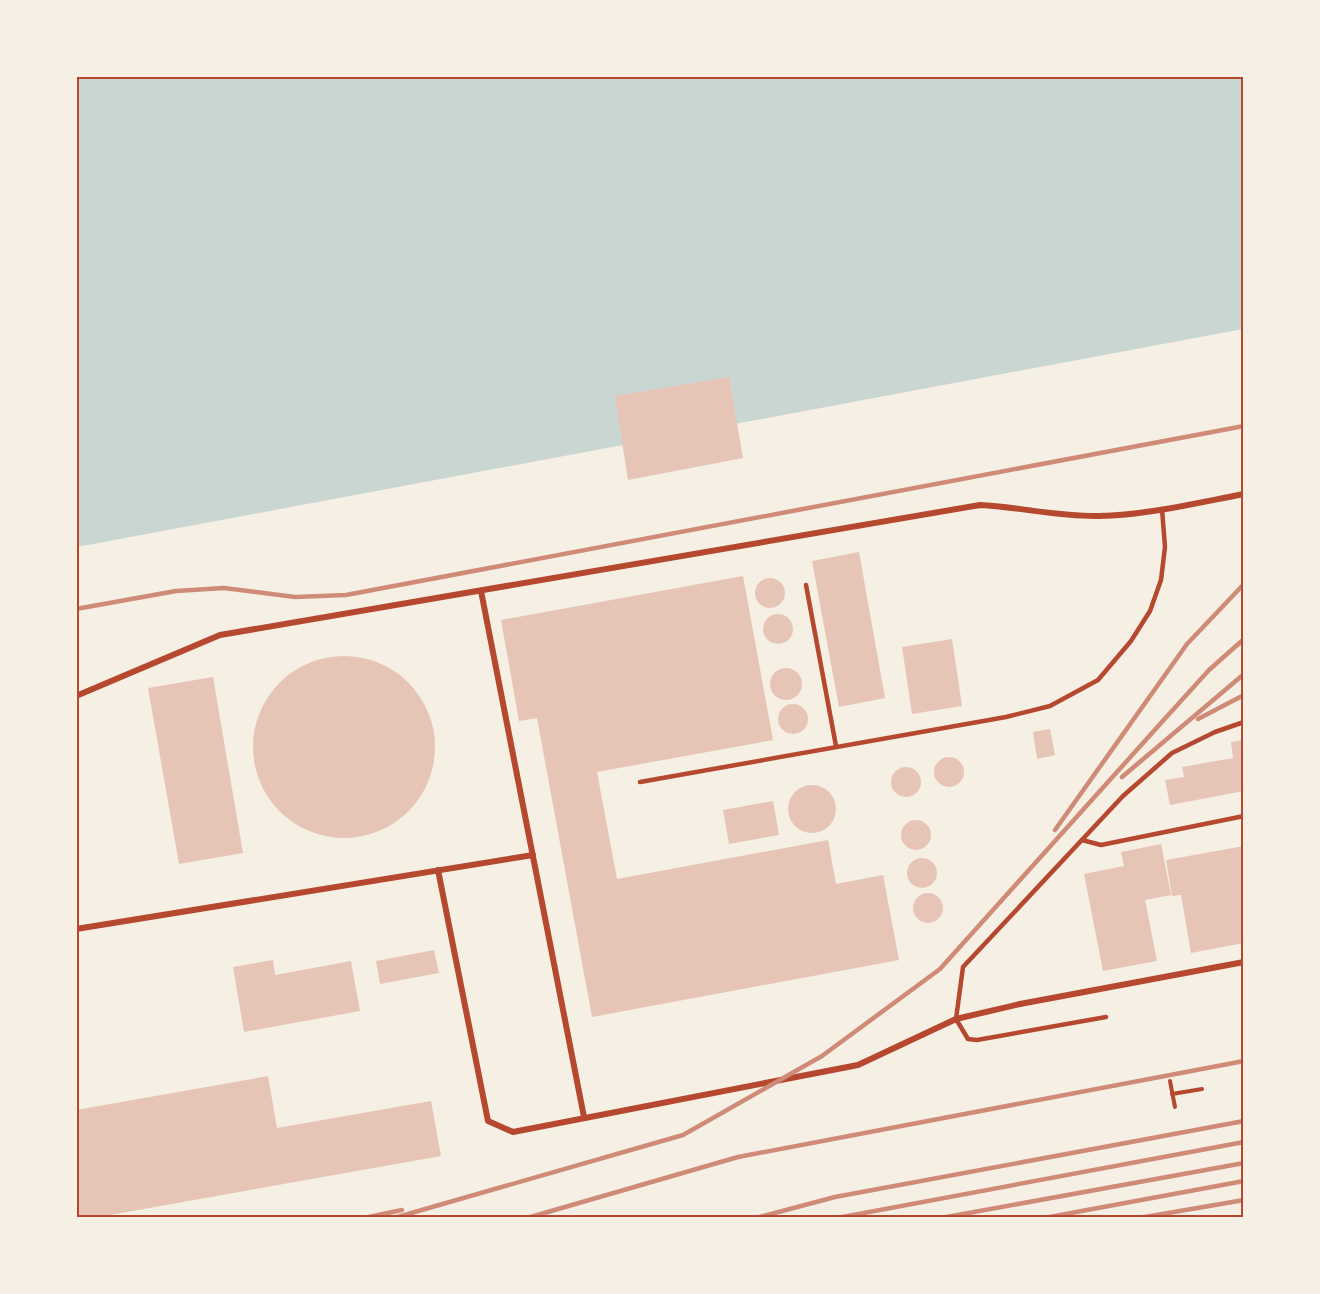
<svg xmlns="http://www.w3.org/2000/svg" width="1320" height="1294" font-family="Merriweather,serif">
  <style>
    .water { fill: #c9d6d2 }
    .building { fill: #e6c5b7 }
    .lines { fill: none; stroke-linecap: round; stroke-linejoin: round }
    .path { stroke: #b5482f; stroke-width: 4 }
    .service { stroke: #b5482f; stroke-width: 4.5 }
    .minor { stroke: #b5482f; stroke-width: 6 }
    .rail { stroke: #cf8b77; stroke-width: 4.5 }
    .neatline { fill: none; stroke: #b5482f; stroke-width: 2 }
  </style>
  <rect width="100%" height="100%" fill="#f6efe4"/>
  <path class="water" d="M77,77H1243V329L77,547Z"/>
  <g class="building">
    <path d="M729,377L743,458L628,480L615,396Z"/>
    <path d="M859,552L885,698L839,707L812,561Z"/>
    <path d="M743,576L773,740L597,772L617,879L828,840L836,884L883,875L899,960L592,1017L537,718L519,721L501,620Z"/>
    <circle cx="770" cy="593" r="15"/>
    <circle cx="778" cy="629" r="15"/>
    <path d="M952,639L962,706L912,714L902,647Z"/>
    <circle cx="344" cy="747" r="91"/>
    <circle cx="786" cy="684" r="16"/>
    <path d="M213,677L243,853L179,864L148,688Z"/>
    <circle cx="793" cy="719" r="15"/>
    <path d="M1050,729L1055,755L1037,759L1033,732Z"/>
    <path d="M1244,740V791L1170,805L1165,780L1184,777L1182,767L1233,758L1231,742Z"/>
    <circle cx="949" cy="772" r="15"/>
    <circle cx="906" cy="782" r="15"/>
    <circle cx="812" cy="809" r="24"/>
    <path d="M773,801L779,835L729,844L723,810Z"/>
    <circle cx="916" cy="835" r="15"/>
    <path d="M1161,844L1171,895L1145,900L1157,961L1103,971L1084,874L1124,866L1121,852Z"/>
    <path d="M1244,846V943L1191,953L1181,895L1172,896L1166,860Z"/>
    <circle cx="922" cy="873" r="15"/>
    <circle cx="928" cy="908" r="15"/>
    <path d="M434,950L439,973L380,984L376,961Z"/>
    <path d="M273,960L275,975L351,961L360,1011L244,1032L233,967Z"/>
    <path d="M268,1076L277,1128L431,1101L441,1156L93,1218H78L76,1110Z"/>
  </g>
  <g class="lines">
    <g class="path">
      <path d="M1170,1081L1175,1107"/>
      <path d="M1172,1094L1202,1089"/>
    </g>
    <g class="service">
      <path d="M806,585L836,746"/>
      <path d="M640,782L1006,717L1050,706L1098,680L1131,641L1150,611L1161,580L1165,547L1162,509"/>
      <path d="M1082,840L1101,845L1244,816"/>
      <path d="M1106,1017L977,1040L968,1039L956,1019L963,967L1123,796L1172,753L1215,732L1244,722"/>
    </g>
    <g class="minor">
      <path d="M481,591L584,1117"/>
      <path d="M76,696L220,635L980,505C1020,507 1059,517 1099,516C1147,515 1196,503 1244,494"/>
      <path d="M438,870L488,1121L513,1132L858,1065L956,1019L1020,1004L1244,962"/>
      <path d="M76,929L533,855"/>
    </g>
    <g class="rail">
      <path d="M76,609L176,591L224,588L295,597L346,595L1244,426"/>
      <path d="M1198,719L1244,695"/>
      <path d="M1122,777L1244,674"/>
      <path d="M1055,830L1187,644L1244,584"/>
      <path d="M364,1218L402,1210"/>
      <path d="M394,1218L683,1135L822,1056L940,969L1161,723L1209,670L1244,639"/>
      <path d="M527,1218L738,1157L1244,1061"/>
      <path d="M756,1218L835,1197L1244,1121"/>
      <path d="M837,1218L1244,1142"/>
      <path d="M941,1218L1244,1163"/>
      <path d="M1044,1218L1244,1181"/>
      <path d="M1139,1218L1244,1200"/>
      <path d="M1242,1218L1244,1217"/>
    </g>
  </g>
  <rect width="1320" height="1294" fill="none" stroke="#f6efe4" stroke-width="156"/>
  <rect x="78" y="78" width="1164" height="1138" class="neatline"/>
</svg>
